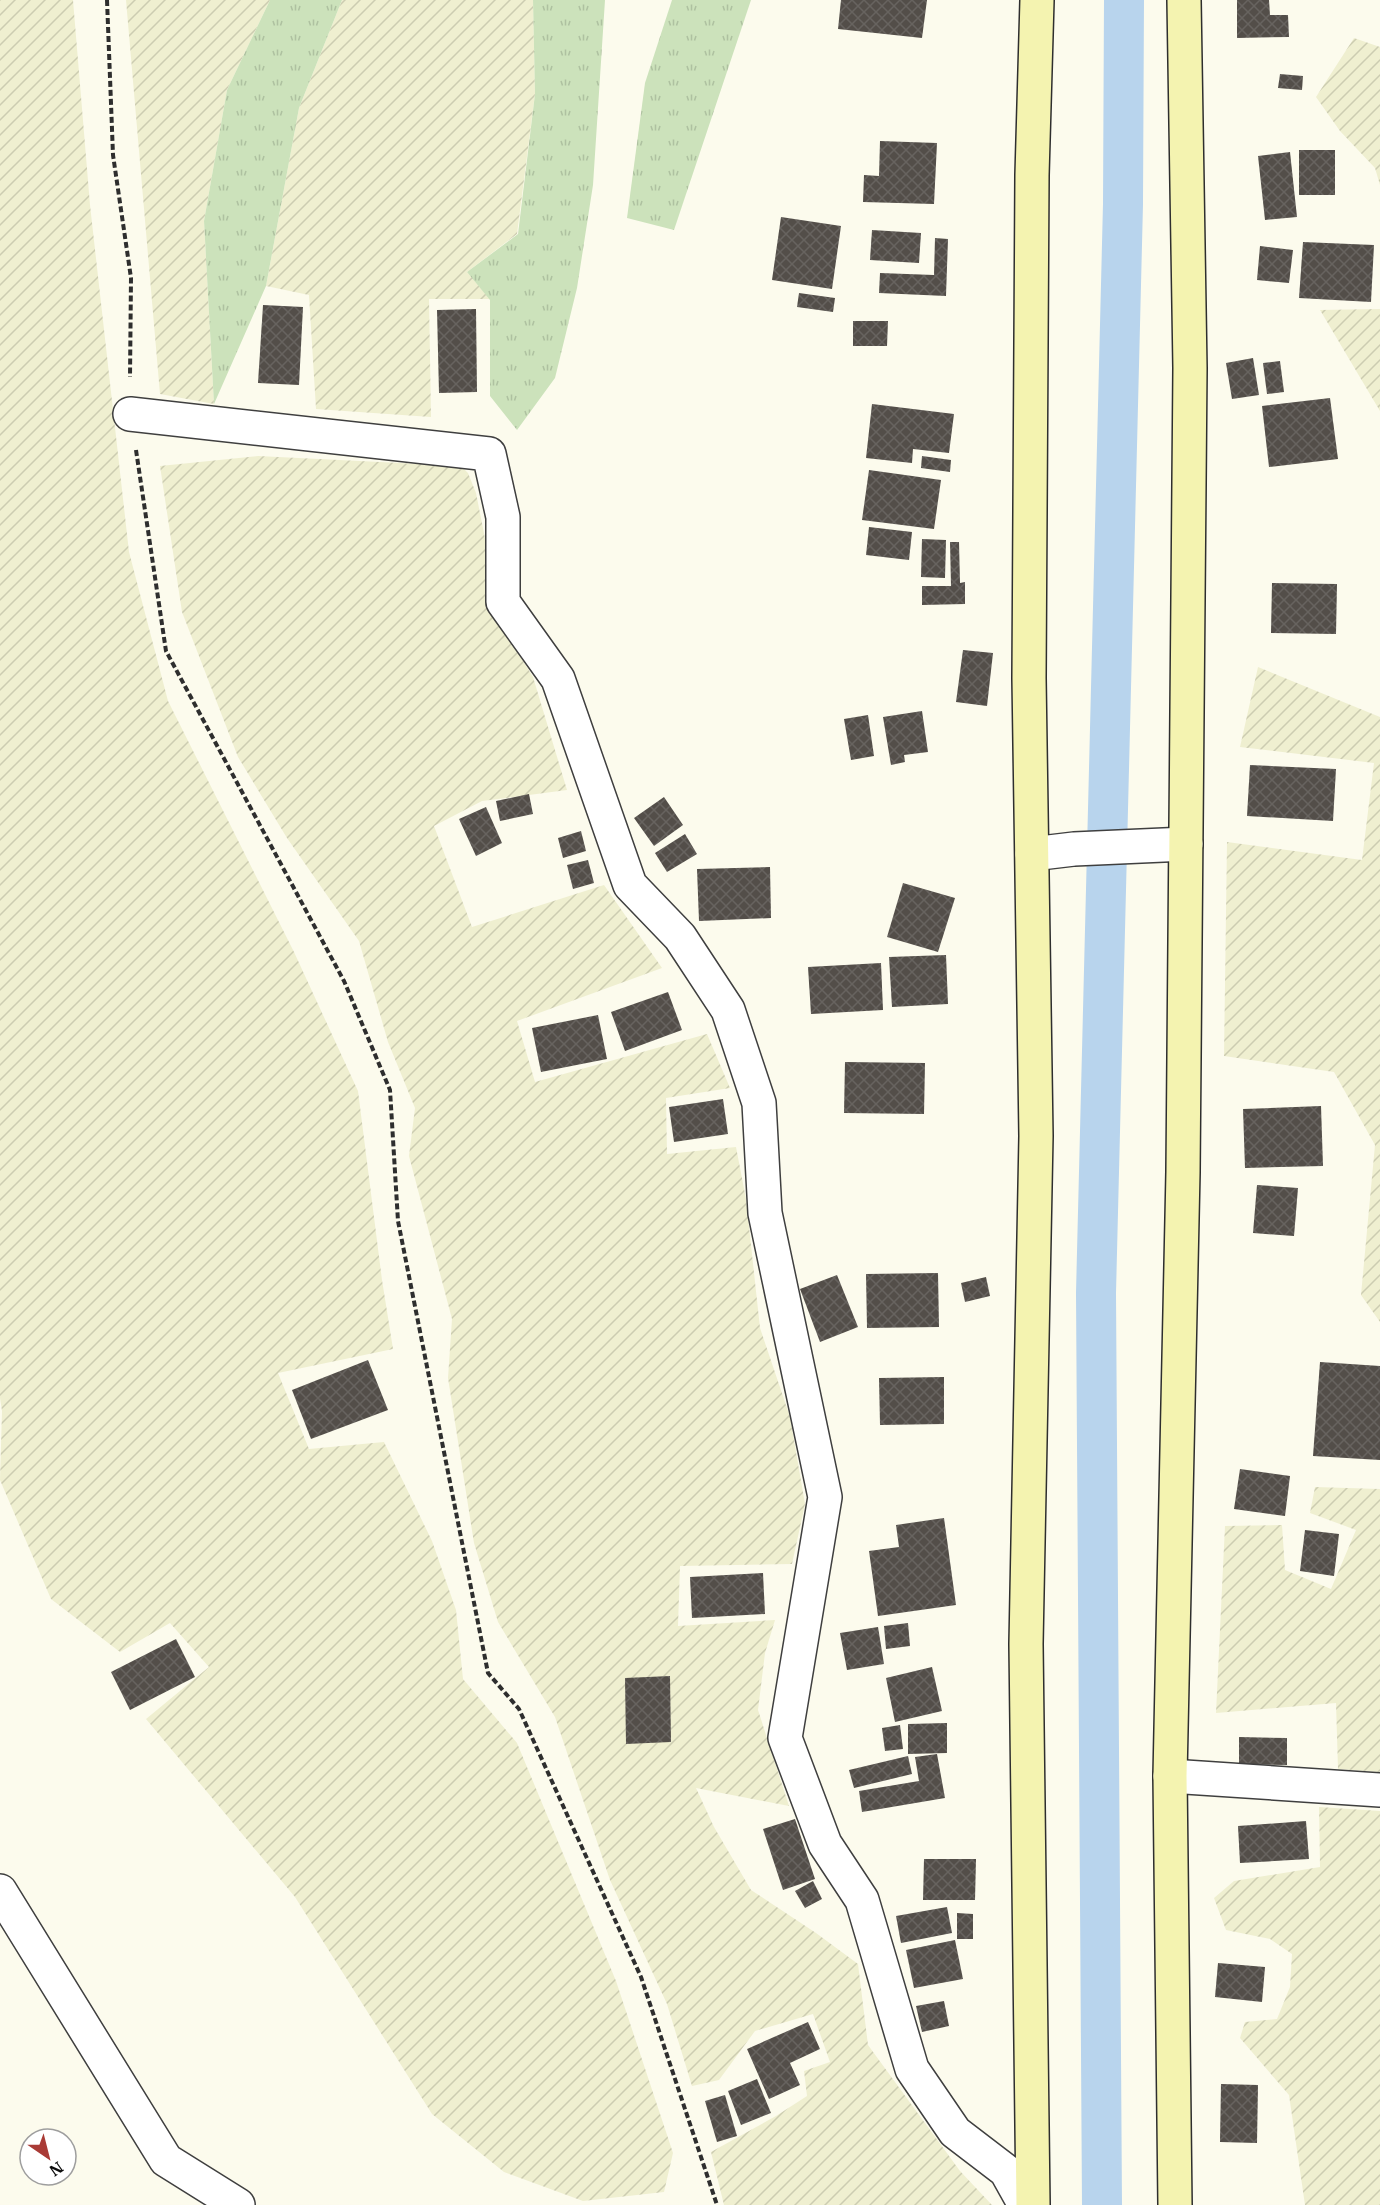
<svg xmlns="http://www.w3.org/2000/svg" width="1380" height="2205" font-family="'IBM Plex Serif',serif">
  <style>
    .farmland { fill: url(#farmland-furrows) }
    .grass { fill: url(#grass-tufts) }
    .lines { fill: none; stroke-linecap: round; stroke-linejoin: round }
    .canal { stroke: #b8d4ed; stroke-width: 40 }
    .building { fill: url(#building-cross-hatch) }
    .street-casing { stroke: #3f3f3f; stroke-width: 36 }
    .secondary-casing { stroke: #2e2e2e; stroke-width: 36 }
    .path { stroke: #2e2e2e; stroke-width: 4; stroke-dasharray: 6 3; stroke-linecap: butt }
    .street { stroke: #fff; stroke-width: 33 }
    .secondary { stroke: #f4f3b0; stroke-width: 33 }
  </style>
  <defs>
    <pattern id="farmland-furrows" width="10" height="10" patternUnits="userSpaceOnUse" patternTransform="scale(1.5)"><rect width="10" height="10" fill="#efefd0"/><path d="M-1 1l2-2M0 10L10 0M9 11l2-2" fill="none" stroke="#ccccb1"/></pattern>
    <pattern id="grass-tufts" width="24" height="20" patternUnits="userSpaceOnUse" patternTransform="scale(1.5)"><rect width="24" height="20" fill="#cce2bb"/><path d="M3 7l-1-3M5 7V3M7 7l1-3M15 17l-1-3M17 17v-4M19 17l1-3" fill="none" stroke="#aec1a0"/></pattern>
    <pattern id="building-cross-hatch" width="8" height="8" patternUnits="userSpaceOnUse" patternTransform="scale(1.5)"><rect width="8" height="8" fill="#534e49"/><path d="M0 0l8 8M0 8l8-8" fill="none" stroke="#67635f"/></pattern>
  </defs>
  <rect width="100%" height="100%" fill="#fcfbed"/>
  <g class="farmland">
    <path d="M0,0H73L90,205L129,552L168,701L294,952L358,1091L382,1280L393,1349L278,1373L309,1449L384,1442L432,1541L456,1610L463,1679L517,1743L616,1981L673,2153L664,2192L583,2201L504,2172L432,2114L295,1897L146,1719L209,1667L170,1623L120,1652L51,1599L0,1480L2,1411L0,1398Z"/>
    <path d="M126,0H270L227,90L204,221L214,404L160,394Z"/>
    <path d="M342,0H533L535,94L517,234L467,272L490,299H429L431,417L316,409L309,295L266,286L299,108Z"/>
    <path d="M1354,38L1380,47V185L1375,168L1340,131L1316,97Z"/>
    <path d="M1380,309V411L1320,310Z"/>
    <path d="M258,456L461,466L468,473L476,493L503,629L533,677L567,790L482,801L434,826L472,927L604,885L662,968L517,1021L535,1082L707,1034L730,1088L666,1098L667,1154L736,1147L746,1199L760,1328L790,1417L805,1504L792,1564L680,1566L678,1626L775,1620L765,1653L758,1710L789,1806L696,1788L714,1827L751,1890L816,1933L858,1964L868,2045L960,2171L992,2205H724L711,2152L776,2116L807,2096L804,2071L830,2062L813,2014L755,2031L719,2080L692,2086L667,2004L610,1880L555,1717L498,1622L474,1543L448,1378L452,1319L409,1156L415,1108L388,1042L359,941L287,838L238,757L182,612L160,466Z"/>
    <path d="M1258,667L1380,717V1322L1361,1295L1375,1145L1334,1072L1224,1056L1227,842L1362,860L1374,763L1240,747Z"/>
    <path d="M1315,1487L1380,1489V1772L1338,1769L1336,1703L1216,1713L1225,1526L1282,1525L1285,1570L1331,1589L1356,1530L1310,1513Z"/>
    <path d="M1319,1807L1380,1811V2205H1305L1289,2095L1240,2038L1245,2022L1277,2019L1290,1987L1292,1954L1270,1939L1226,1930L1214,1898L1234,1881L1320,1867Z"/>
  </g>
  <g class="grass">
    <path d="M270,0H342L299,108L266,286L214,404L204,221L227,90Z"/>
    <path d="M533,0H605L593,185L577,288L555,378L517,430L490,396V300L467,272L518,234L535,94Z"/>
    <path d="M672,0H751L674,230L627,218L645,83Z"/>
  </g>
  <g class="lines">
    <path class="canal" d="M1102,2205L1096,1293L1123,204L1124,0"/>
  </g>
  <g class="building">
    <path d="M841,0H927L922,38L838,29Z"/>
    <path d="M1237,0H1269L1270,15H1288L1289,37L1237,38Z"/>
    <path d="M1280,74L1303,76L1302,90L1278,88Z"/>
    <path d="M880,141L937,143L934,204L863,202L864,175L879,176Z"/>
    <rect x="1299" y="150" width="36" height="45"/>
    <path d="M1290,152L1297,217L1265,220L1258,156Z"/>
    <path d="M781,217L841,226L832,289L772,280Z"/>
    <path d="M872,230L921,233L919,263L870,260Z"/>
    <path d="M935,238L948,239L946,296L879,293L880,273L934,275Z"/>
    <path d="M1303,242L1374,245L1371,302L1299,298Z"/>
    <path d="M1260,246L1293,250L1289,283L1257,280Z"/>
    <path d="M799,293L835,298L833,312L797,307Z"/>
    <path d="M263,305L303,307L299,385L258,383Z"/>
    <path d="M476,309L477,392L439,393L437,310Z"/>
    <path d="M853,321H888L887,346H853Z"/>
    <path d="M1253,358L1259,395L1232,399L1226,363Z"/>
    <path d="M1280,361L1284,392L1267,394L1263,363Z"/>
    <path d="M1330,398L1338,459L1269,467L1262,406Z"/>
    <path d="M872,404L954,414L949,453L913,449L912,463L866,458Z"/>
    <path d="M922,456L951,460L950,472L921,468Z"/>
    <path d="M869,470L941,480L934,529L862,520Z"/>
    <path d="M869,527L912,532L909,560L866,555Z"/>
    <path d="M922,539L946,540L945,578L921,577Z"/>
    <path d="M950,542H959L960,583L965,582V604L922,605V586H951Z"/>
    <path d="M1272,583L1337,584L1336,634L1271,633Z"/>
    <path d="M963,650L993,653L987,706L956,702Z"/>
    <path d="M922,711L928,752L904,755L905,762L891,765L883,717Z"/>
    <path d="M868,715L874,756L851,760L844,719Z"/>
    <path d="M1250,765L1336,769L1333,821L1247,816Z"/>
    <path d="M529,794L533,814L500,821L496,801Z"/>
    <path d="M664,797L683,825L654,846L634,818Z"/>
    <path d="M486,807L502,843L476,856L459,819Z"/>
    <path d="M581,831L586,851L563,858L558,838Z"/>
    <path d="M685,834L697,854L667,872L655,853Z"/>
    <path d="M588,860L594,883L573,889L567,865Z"/>
    <path d="M770,867L771,918L699,921L697,869Z"/>
    <path d="M903,883L955,898L938,952L887,937Z"/>
    <path d="M946,955L948,1004L892,1007L889,957Z"/>
    <path d="M881,963L883,1010L811,1014L808,967Z"/>
    <path d="M668,992L682,1030L625,1051L611,1012Z"/>
    <path d="M598,1015L607,1059L541,1072L532,1028Z"/>
    <path d="M845,1062L925,1063L924,1114L844,1113Z"/>
    <path d="M723,1099L728,1134L674,1142L669,1107Z"/>
    <path d="M1321,1106L1323,1166L1245,1168L1243,1109Z"/>
    <path d="M1257,1185L1298,1188L1294,1236L1253,1233Z"/>
    <path d="M938,1273L939,1327L867,1328L866,1274Z"/>
    <path d="M837,1275L858,1327L820,1342L800,1289Z"/>
    <path d="M986,1277L990,1296L965,1302L961,1283Z"/>
    <path d="M368,1360L388,1410L311,1439L292,1390Z"/>
    <path d="M1320,1362L1380,1366V1460L1313,1456Z"/>
    <path d="M944,1377V1424L880,1425L879,1378Z"/>
    <path d="M1240,1469L1290,1476L1285,1516L1234,1509Z"/>
    <path d="M944,1518L956,1605L878,1616L869,1551L899,1547L896,1525Z"/>
    <path d="M1305,1530L1339,1534L1334,1576L1300,1571Z"/>
    <path d="M763,1573L765,1614L692,1618L690,1577Z"/>
    <path d="M908,1623L910,1646L886,1649L884,1626Z"/>
    <path d="M878,1627L884,1664L847,1670L840,1633Z"/>
    <path d="M176,1639L195,1677L130,1710L111,1672Z"/>
    <path d="M932,1667L942,1711L895,1722L886,1678Z"/>
    <path d="M670,1676L671,1742L626,1744L625,1678Z"/>
    <path d="M947,1723V1753L908,1754V1724Z"/>
    <path d="M900,1725L903,1749L885,1751L882,1728Z"/>
    <path d="M1239,1737L1287,1738V1765L1239,1764Z"/>
    <path d="M937,1754L945,1798L862,1812L859,1791L919,1781L915,1757Z"/>
    <path d="M908,1756L912,1774L854,1788L849,1770Z"/>
    <path d="M795,1819L815,1879L783,1890L763,1829Z"/>
    <path d="M1306,1821L1309,1859L1240,1863L1238,1826Z"/>
    <path d="M924,1859H976L975,1900H923Z"/>
    <path d="M813,1881L822,1899L805,1908L795,1891Z"/>
    <path d="M947,1907L952,1933L901,1943L896,1916Z"/>
    <path d="M957,1913L973,1914V1939H957Z"/>
    <path d="M955,1940L963,1979L914,1988L906,1950Z"/>
    <path d="M1218,1963L1265,1967L1262,2002L1215,1997Z"/>
    <path d="M944,2001L949,2026L922,2032L916,2006Z"/>
    <path d="M808,2022L820,2049L790,2063L800,2085L769,2099L747,2049Z"/>
    <path d="M757,2079L771,2113L741,2125L728,2091Z"/>
    <path d="M1221,2084L1258,2085L1257,2143L1220,2142Z"/>
    <path d="M725,2095L737,2136L717,2142L705,2101Z"/>
  </g>
  <g class="lines">
    <defs>
      <g id="street">
        <path d="M130,414L489,454L503,517V602L558,679L630,885L680,937L728,1010L759,1103L765,1213L825,1497L785,1738L825,1844L862,1900L912,2069L955,2132L1006,2171L1025,2205"/>
        <path d="M1032,854L1074,849L1186,844"/>
        <path d="M1170,1776L1380,1790"/>
        <path d="M0,1891L166,2160L238,2205"/>
      </g>
      <g id="secondary">
        <path d="M1033,2205L1026,1644L1036,1136L1029,678L1032,175L1037,0"/>
        <path d="M1175,2205L1170,1776L1183,1172L1190,368L1184,0"/>
      </g>
    </defs>
    <use href="#street" class="street-casing"/>
    <use href="#secondary" class="secondary-casing"/>
    <g class="path">
      <path d="M107,0L113,155L131,278L130,377"/>
      <path d="M136,450L166,651L344,981L390,1090L398,1221L488,1673L519,1709L641,1977L717,2205"/>
    </g>
    <use href="#street" class="street"/>
    <use href="#secondary" class="secondary"/>
  </g>
  <g transform="translate(48 2157) rotate(145)"><circle r="28" fill="#ffffff" stroke="#9e9e9e" stroke-width="1.5"/>
  <path d="M0-4.5L10 22L0 15L-10 22Z" fill="#a93b36"/>
  <text y="-9" font-size="16" font-weight="bold" text-anchor="middle" fill="#0c0c0c">N</text>
  </g>
</svg>
